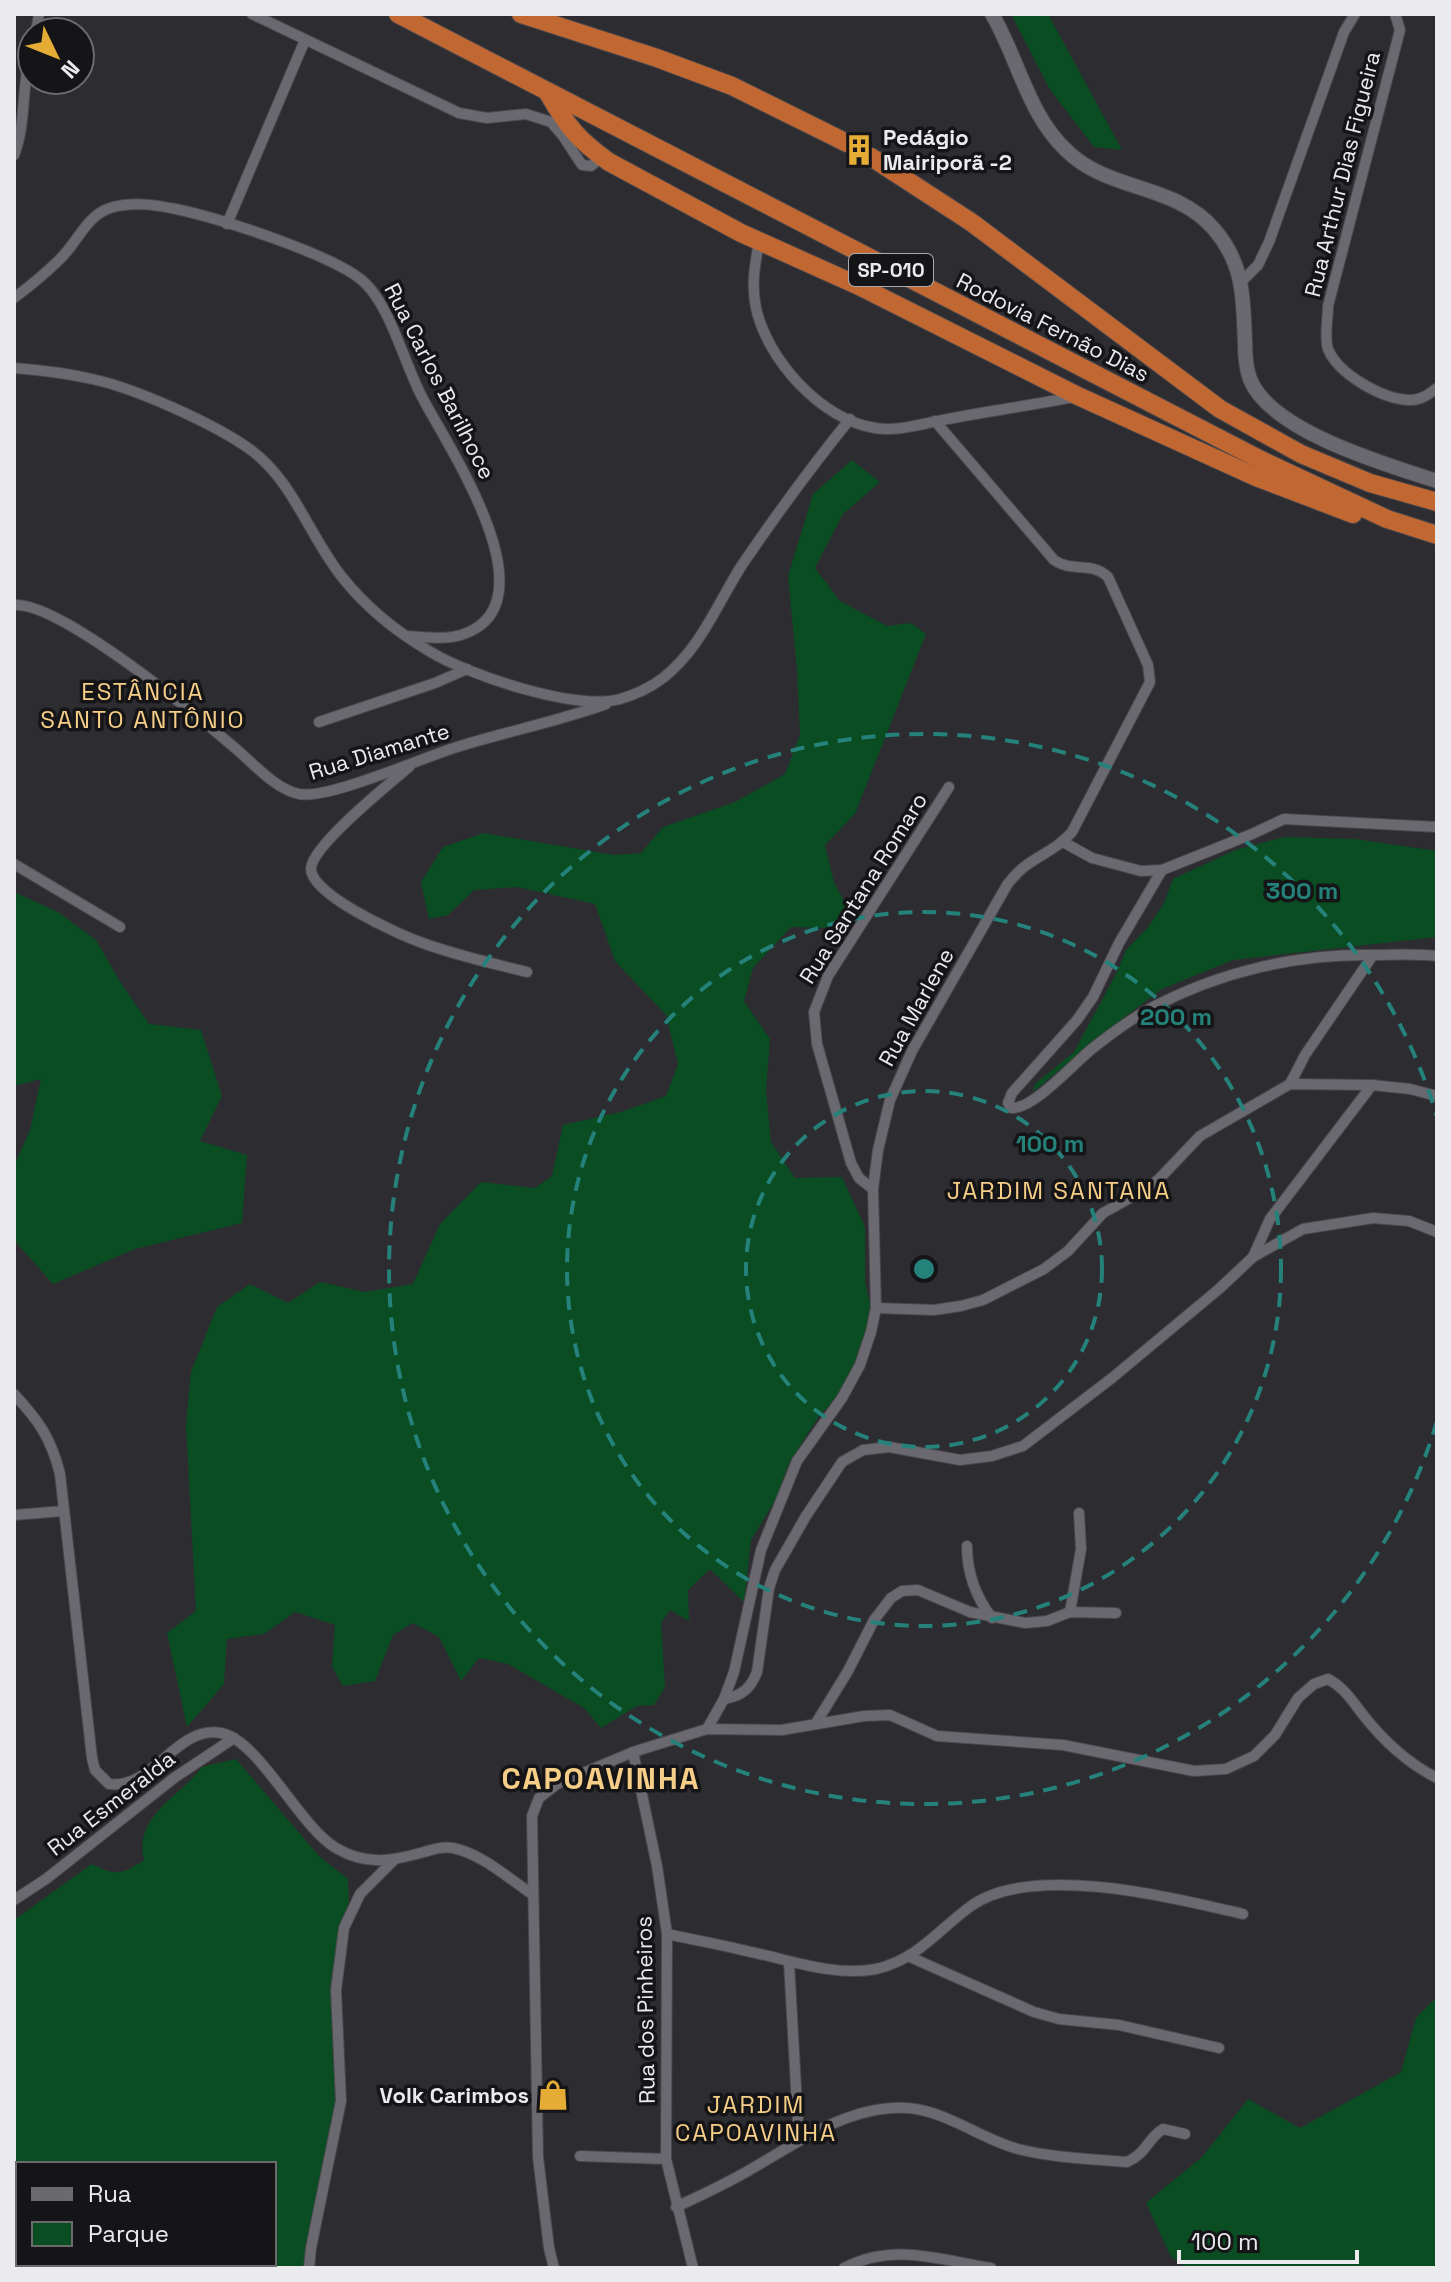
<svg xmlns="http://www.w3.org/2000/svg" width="1451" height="2282" font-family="'Space Grotesk',sans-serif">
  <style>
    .green { fill: #0a4d23; fill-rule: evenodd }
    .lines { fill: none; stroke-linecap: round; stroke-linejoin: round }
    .street-casing { stroke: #49474c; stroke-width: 12 }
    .secondary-casing { stroke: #49474c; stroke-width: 16 }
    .highway-casing { stroke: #49474c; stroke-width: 20 }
    .street { stroke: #6b6970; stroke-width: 10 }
    .secondary { stroke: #6b6970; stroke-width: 14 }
    .highway { stroke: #c16732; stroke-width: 18 }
    .ring { fill: none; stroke: #25827b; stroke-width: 4; stroke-dasharray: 14 10 }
    .labels { text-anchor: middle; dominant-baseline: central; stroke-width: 7; stroke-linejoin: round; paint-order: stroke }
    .shield { fill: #151517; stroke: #abaaae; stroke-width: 2 }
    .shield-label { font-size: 20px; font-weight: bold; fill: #ebeaee }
    .poi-label { font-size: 22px; font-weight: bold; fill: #ebeaee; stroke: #151517; text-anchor: start }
    .street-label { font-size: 22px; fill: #ebeaee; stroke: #151517 }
    .neighbourhood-label { font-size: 24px; letter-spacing: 2px; fill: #f6ce87; stroke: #151517 }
    .district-label { font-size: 30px; font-weight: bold; letter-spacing: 2px; fill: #f6ce87; stroke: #151517 }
    .centre { fill: #25827b; stroke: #151517; stroke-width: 4 }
    .ring-label { font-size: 24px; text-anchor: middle; font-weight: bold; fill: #25827b; stroke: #151517; stroke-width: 7; stroke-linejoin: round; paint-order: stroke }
  </style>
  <rect width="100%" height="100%" fill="#2d2c31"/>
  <g class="green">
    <path d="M1011,14H1048L1122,150L1094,147L1049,88Z"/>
    <path d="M852,460L880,482L843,514L815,568L840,601L887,626L911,623L926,634L855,814L825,845L834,882L847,907L831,928L791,927L753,968L744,1001L770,1039L766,1090L771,1142L795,1178L842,1177L865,1227V1283L872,1311L852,1371L841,1393L819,1416L789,1463L776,1499L751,1540L744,1602L710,1569L688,1590L689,1621L670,1610L661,1623L665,1687L654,1705L637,1706L601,1728L584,1708L508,1664L479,1658L461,1681L439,1637L413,1623L393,1635L375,1681L343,1686L332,1667L335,1625L295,1612L264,1634L227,1639L224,1684L187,1727L167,1633L196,1611L186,1425L191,1372L217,1307L250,1284L288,1303L320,1282L365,1292L413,1284L440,1224L481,1182L535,1188L552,1176L563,1125L621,1112L666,1096L678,1064L666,1015L615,961L595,904L517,887L474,890L448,915L429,919L421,882L443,847L484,833L614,855L641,853L663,827L735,802L785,774L800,735L797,670L788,576L813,494Z"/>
    <path d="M1284,837L1355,839L1437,851V937L1233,960L1162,989L1114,1025L1033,1092L1035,1084L1074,1052L1116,974L1126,950L1148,927L1164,903L1173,879L1235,850Z"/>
    <path d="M14,892L58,912L96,940L119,980L149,1024L201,1030L222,1096L200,1141L247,1155L242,1223L135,1249L53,1284L14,1240V1166L30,1130L41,1079L14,1086Z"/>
    <path d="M236,1759L319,1856L348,1879L349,1900L337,1951L338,2104L331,2138L321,2172L305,2268H14V1920L92,1864C116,1876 122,1875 144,1860C133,1816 180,1797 202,1767ZM18,2164H274V2264H18Z"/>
    <path d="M1437,1997V2268H1187L1171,2257L1146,2203L1202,2157L1248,2099L1300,2128L1401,2072L1416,2018Z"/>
  </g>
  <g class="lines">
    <defs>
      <g id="street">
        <path d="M252,14L459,113L487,118L526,114L551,122L563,136L582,165L591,166L602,157"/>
        <path d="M1395,14L1400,30L1328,306C1328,319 1324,337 1328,349C1338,374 1382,399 1409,400C1420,401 1429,394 1437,388"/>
        <path d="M36,32L39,14"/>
        <path d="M14,155C27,123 21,82 32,45"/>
        <path d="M227,224L305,40"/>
        <path d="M759,242C755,264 751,285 756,308C767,359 821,420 875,428C898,432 925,423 948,419C990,411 1032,405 1074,397"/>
        <path d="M1242,281L1258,265L1269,242L1344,32L1355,14"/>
        <path d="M14,298C30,286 46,273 60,259C78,242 86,216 110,208C131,201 156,205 176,209C218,218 339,256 366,284C391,309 405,365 422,397C446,444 557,605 461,635C444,640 424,637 407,636"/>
        <path d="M14,368C40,370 66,373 92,379C135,388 215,424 251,450C294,482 309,536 342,577C365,606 397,632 429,651C468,675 575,711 620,699C634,695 651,687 663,678C701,648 717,604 742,565C776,515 812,466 850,419"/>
        <path d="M14,605C59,601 198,716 235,748C253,763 275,789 299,794C327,800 422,758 454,748C504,732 556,722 606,704"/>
        <path d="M319,722L435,683L467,669"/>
        <path d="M409,767C389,784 313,845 311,868C309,894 398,934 420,942C454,955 491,963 527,972"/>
        <path d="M1063,842L1092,858L1141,871L1162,870L1252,834L1284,819L1437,827"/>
        <path d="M14,864L120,927"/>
        <path d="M1162,870L1119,943L1093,997L1077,1020L1012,1093L1008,1103L1011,1108C1033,1110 1075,1062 1093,1048C1112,1033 1132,1018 1153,1007C1220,972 1296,954 1370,955C1393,955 1414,953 1437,956"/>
        <path d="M1290,1084L1305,1055L1373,955"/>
        <path d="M873,1189L859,1178L851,1163L817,1044L814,1012L828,976L949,787"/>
        <path d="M1253,1257L1270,1219L1372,1085"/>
        <path d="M876,1308L934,1310L961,1306L983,1300L1044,1269L1068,1251L1103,1213L1148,1188L1160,1178L1200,1136L1290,1084L1372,1085L1410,1089L1437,1096"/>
        <path d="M14,1394C39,1421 51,1438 60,1474L92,1758L95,1770L109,1784C153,1790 176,1725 221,1733C259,1740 299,1826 336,1848C366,1866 392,1861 424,1852C433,1849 443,1846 453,1848C482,1854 508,1878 532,1894"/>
        <path d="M14,1515L64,1511"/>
        <path d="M967,1546C967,1573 975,1596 992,1618"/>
        <path d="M1070,1612L1081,1549L1079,1513"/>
        <path d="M724,1699C742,1696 751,1688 757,1672L769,1588L775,1570L806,1516L842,1462L863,1450L889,1447L960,1460L992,1456L1023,1446L1112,1378L1219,1289L1253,1257L1303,1229L1373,1218L1409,1221L1437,1232"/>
        <path d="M816,1723L848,1671L874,1620L891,1598L902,1591L918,1590L970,1612L1025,1623L1047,1621L1070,1612L1116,1613"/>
        <path d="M707,1729L724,1699L734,1672L761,1550L797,1461L842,1398L860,1365L871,1332L876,1308L873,1189L878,1150L890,1100L912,1051L1007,885C1028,856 1051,856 1072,832L1150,682L1148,665L1108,577C1092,561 1072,573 1054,560L935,421"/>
        <path d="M633,1752L657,1866L667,1934L666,2159L693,2268"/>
        <path d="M14,1900L46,1879L174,1778L234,1738"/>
        <path d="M667,1934C695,1940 723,1945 751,1952C790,1960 835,1977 876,1969C917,1960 939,1929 971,1906C1032,1862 1174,1898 1243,1914"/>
        <path d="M910,1957L1034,2012L1059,2019L1119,2025L1219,2048"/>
        <path d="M789,1962L799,2141"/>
        <path d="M580,2156L666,2159"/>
        <path d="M676,2207C702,2195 728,2183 753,2168C795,2144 841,2111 892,2108C940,2104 974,2137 1018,2149C1053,2158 1092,2159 1127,2162C1148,2152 1146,2140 1163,2129L1185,2134"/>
        <path d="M309,2268L311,2248L341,2101L336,1990L344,1928L360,1894L394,1860"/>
        <path d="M554,2268L549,2248L538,2157L532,1816L539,1798L557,1784L633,1752L707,1729L782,1730L864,1716L890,1715L937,1736L1063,1745L1194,1771L1226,1769L1254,1756L1275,1735L1298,1698L1314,1684L1328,1679C1345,1688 1352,1701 1364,1716C1383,1740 1409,1764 1437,1778"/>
        <path d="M844,2268C893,2242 940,2260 991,2268"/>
      </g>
      <path id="secondary" d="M992,14C1018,58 1028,115 1067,151C1109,192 1174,183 1214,229C1245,265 1243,300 1245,343C1245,355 1246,368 1250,379C1270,431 1387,465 1437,481"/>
      <g id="highway">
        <path d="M398,14L1261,460L1387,519L1437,535"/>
        <path d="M521,14L657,58L732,86L847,143"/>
        <path d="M548,93C567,126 578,140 609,162L741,233L859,286L1078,396L1256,477L1353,514"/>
        <path d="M871,157L971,222L1220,409L1301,454L1370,483L1437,502"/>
      </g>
    </defs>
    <use href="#street" class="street-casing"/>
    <use href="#secondary" class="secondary-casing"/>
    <use href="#highway" class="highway-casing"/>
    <use href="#street" class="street"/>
    <use href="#secondary" class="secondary"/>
    <use href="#highway" class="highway"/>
  </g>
  <g class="ring">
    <circle cx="924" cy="1269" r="178"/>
    <circle cx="924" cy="1269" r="357"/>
    <path d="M1437 1421A535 535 0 1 1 1437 1117"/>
  </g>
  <defs>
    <symbol id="building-bare" viewBox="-9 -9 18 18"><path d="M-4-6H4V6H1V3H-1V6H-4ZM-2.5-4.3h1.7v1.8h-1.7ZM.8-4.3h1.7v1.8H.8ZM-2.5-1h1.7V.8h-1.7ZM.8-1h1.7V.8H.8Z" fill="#e6ad36" stroke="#151517" stroke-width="2.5" paint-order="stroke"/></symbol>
    <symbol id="shop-bare" viewBox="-9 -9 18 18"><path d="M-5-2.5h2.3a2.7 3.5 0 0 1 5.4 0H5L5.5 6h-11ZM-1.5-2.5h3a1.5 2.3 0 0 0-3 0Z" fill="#e6ad36" stroke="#151517" stroke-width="2.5" paint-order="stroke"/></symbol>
  </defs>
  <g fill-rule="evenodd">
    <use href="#building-bare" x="837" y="128" width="44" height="44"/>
    <use href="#shop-bare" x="531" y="2073" width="44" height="44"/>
  </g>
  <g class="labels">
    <rect class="shield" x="849" y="254" width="84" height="32" rx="6"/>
    <g class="shield-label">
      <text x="891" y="270">SP-010</text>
    </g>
    <g class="poi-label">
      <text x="883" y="137">Pedágio<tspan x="883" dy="25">Mairiporã -2</tspan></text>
      <text x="529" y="2095" text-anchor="end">Volk Carimbos</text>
    </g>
    <g class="street-label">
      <text transform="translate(1342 174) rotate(-76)">Rua Arthur Dias Figueira</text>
      <text transform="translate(1053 327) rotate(27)">Rodovia Fernão Dias</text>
      <text transform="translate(440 381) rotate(63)">Rua Carlos Barilhoce</text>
      <text transform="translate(379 751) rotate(-17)">Rua Diamante</text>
      <text transform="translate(863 888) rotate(-58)">Rua Santana Romaro</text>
      <text transform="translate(916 1007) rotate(-61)">Rua Marlene</text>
      <text transform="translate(111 1803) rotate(-38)">Rua Esmeralda</text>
      <text transform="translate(645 2010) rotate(-91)">Rua dos Pinheiros</text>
    </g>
    <g class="neighbourhood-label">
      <text x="143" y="691">ESTÂNCIA<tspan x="143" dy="28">SANTO ANTÔNIO</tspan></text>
      <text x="1059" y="1190">JARDIM SANTANA</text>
      <text x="756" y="2104">JARDIM<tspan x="756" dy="28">CAPOAVINHA</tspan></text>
    </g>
    <g class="district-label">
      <text x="601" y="1778">CAPOAVINHA</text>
    </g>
  </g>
  <circle cx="924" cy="1269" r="12" class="centre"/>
  <g class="ring-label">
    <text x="1302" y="899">300 m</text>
    <text x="1176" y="1025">200 m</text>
    <text x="1050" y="1152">100 m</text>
  </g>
  <rect width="1451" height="2282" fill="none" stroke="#ebeaee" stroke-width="32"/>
  <rect x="16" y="2162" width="260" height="104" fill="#151517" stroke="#6b6a6d" stroke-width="2"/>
  <rect x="32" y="2188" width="40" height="12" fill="#6b6970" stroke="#6b6a6d" stroke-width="2"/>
  <text x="88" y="2202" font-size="24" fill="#ebeaee">Rua</text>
  <rect x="32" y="2222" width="40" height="24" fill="#0a4d23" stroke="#6b6a6d" stroke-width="2"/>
  <text x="88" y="2242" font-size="24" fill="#ebeaee">Parque</text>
  <g transform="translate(56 56) rotate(133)"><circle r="38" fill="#151517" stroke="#6b6a6d" stroke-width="2"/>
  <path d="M0-6L14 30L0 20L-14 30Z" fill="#e6ad36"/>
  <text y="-12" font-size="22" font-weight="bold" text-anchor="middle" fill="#ebeaee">N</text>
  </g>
  <path d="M1179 2250v12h178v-12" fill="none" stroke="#ebeaee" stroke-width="4"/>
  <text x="1191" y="2250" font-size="24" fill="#ebeaee" stroke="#151517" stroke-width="6" paint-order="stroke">100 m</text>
</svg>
